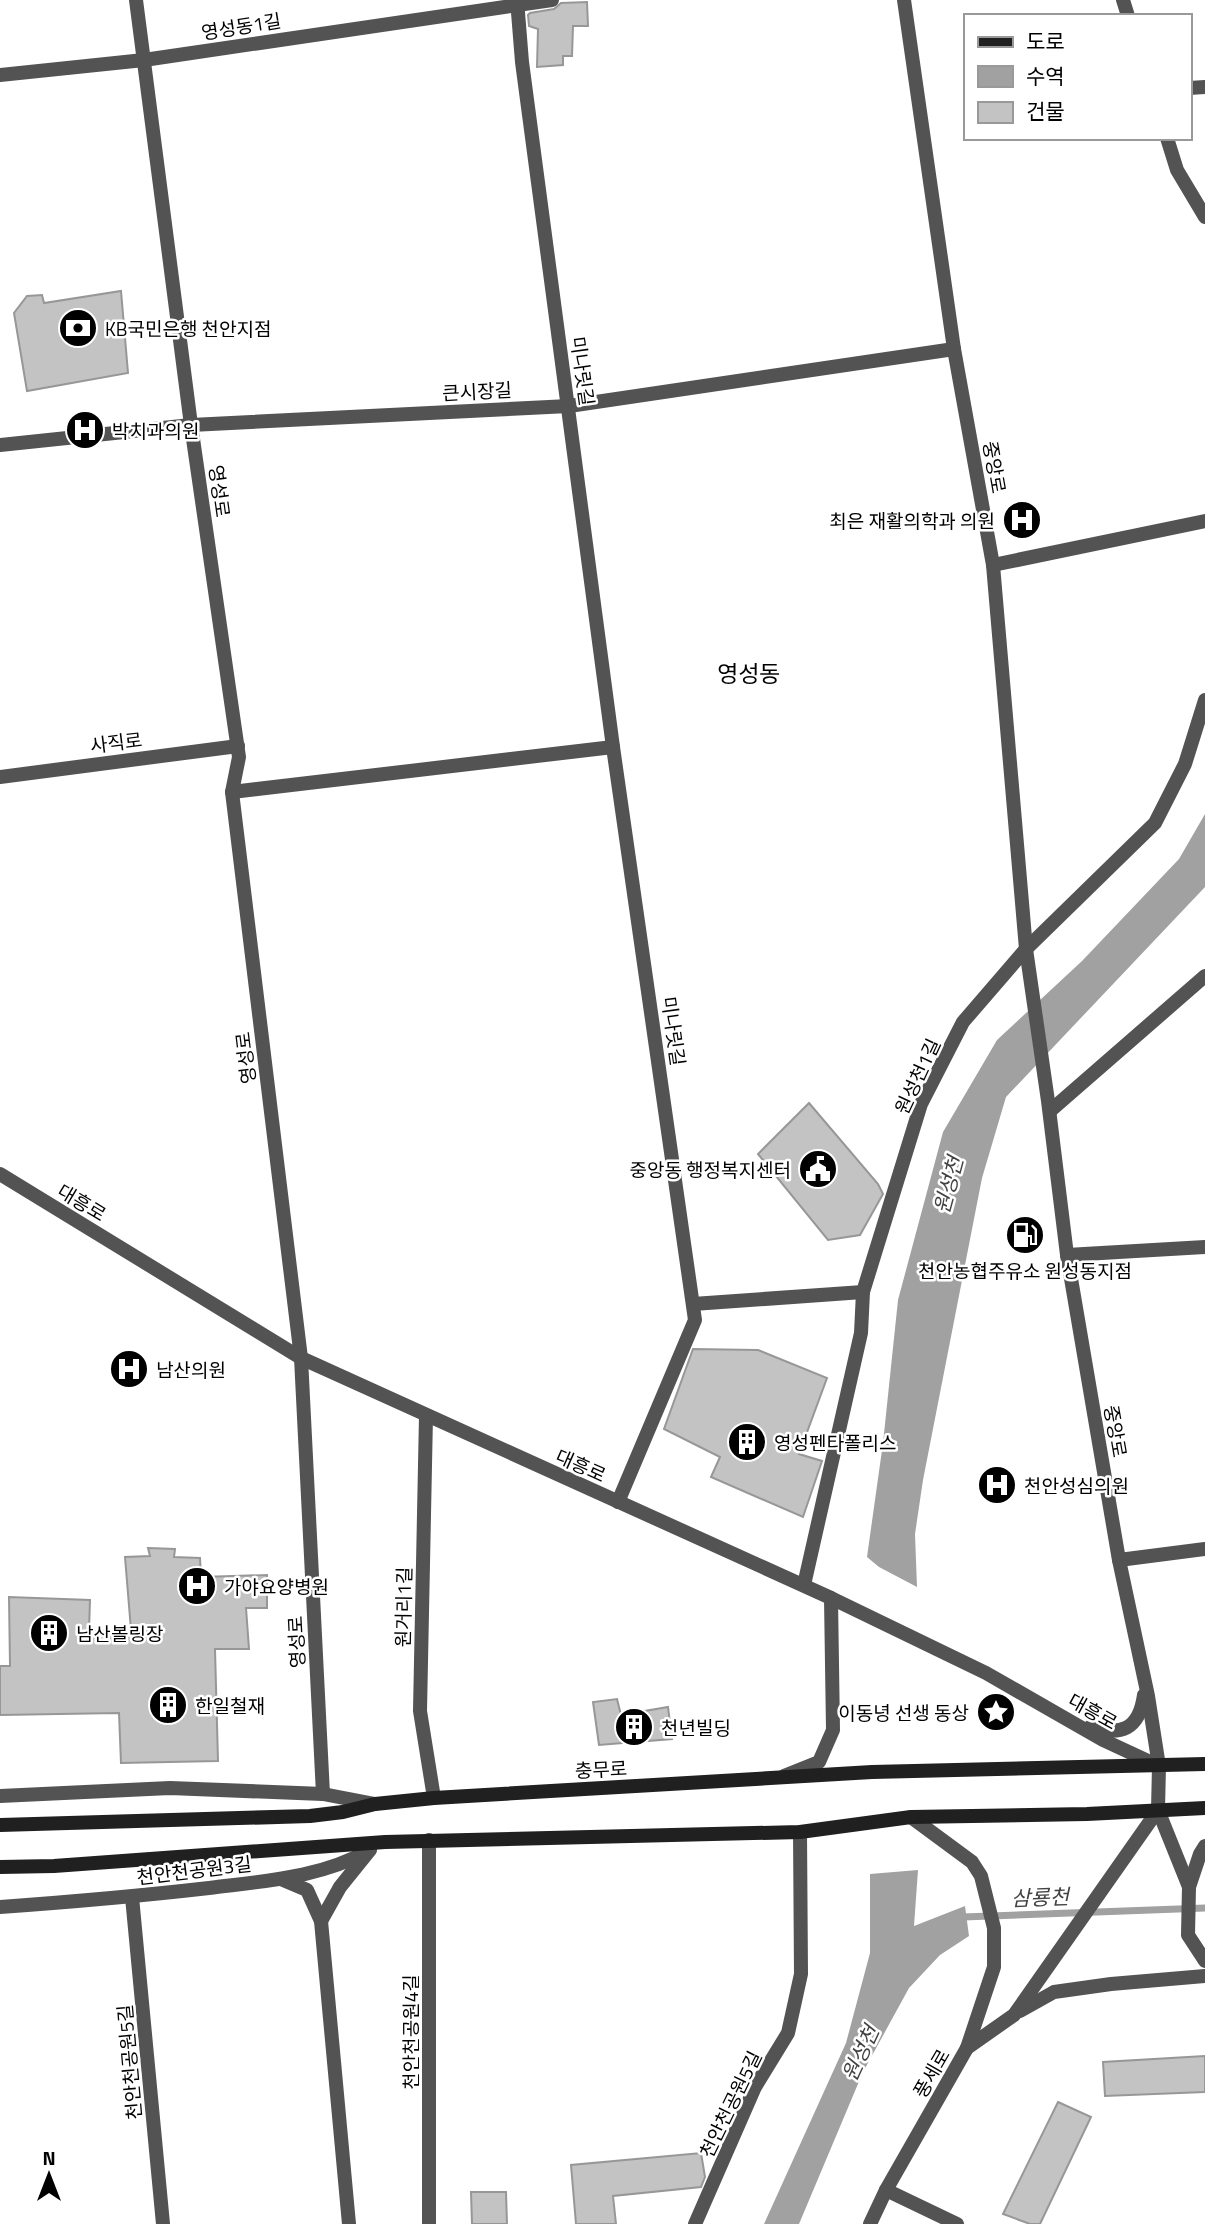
<svg xmlns="http://www.w3.org/2000/svg" width="1205" height="2224" font-family="'Titillium Web','Noto Sans KR',sans-serif">
  <style>
    .water { fill: #a1a1a1 }
    .lines { fill: none; stroke-linecap: round; stroke-linejoin: round }
    .stream { stroke: #a1a1a1; stroke-width: 7 }
    .building { fill: #c3c3c3; stroke: #979797; stroke-width: 2 }
    .pedestrian { stroke: #535353; stroke-width: 14 }
    .minor { stroke: #535353; stroke-width: 14 }
    .tertiary { stroke: #535353; stroke-width: 14 }
    .secondary { stroke: #202020; stroke-width: 14 }
    .labels { text-anchor: middle; dominant-baseline: central; stroke-width: 5; stroke-linejoin: round; paint-order: stroke }
    .street-label { font-size: 19px; fill: #000; stroke: #fff }
    .poi-label { font-size: 19px; fill: #000; stroke: #fff; text-anchor: start }
    .water-label { font-size: 21px; font-style: italic; fill: #424242; stroke: #fff }
    .quarter-label { font-size: 23px; fill: #000; stroke: #fff }
  </style>
  <rect width="100%" height="100%" fill="#fff"/>
  <g class="water">
    <path d="M1205,814V887L1006,1097L982,1178L923,1480L915,1534L917,1587L879,1567L867,1557L883,1443L898,1300L943,1132L997,1040L1082,961L1179,859Z"/>
    <path d="M918,1870L914,1926L965,1906L969,1936L940,1955L909,1988L863,2072L799,2224H764L846,2043L870,1953V1874Z"/>
  </g>
  <g class="lines">
    <path class="stream" d="M958,1920L963,1917L1205,1908"/>
  </g>
  <g class="building">
    <path d="M587,2L588,26H573L572,56H563V65L537,67L538,29L529,26L528,15L530,13L554,9L561,3Z"/>
    <path d="M121,291L128,373L27,391L14,313L27,296L42,295L44,303Z"/>
    <path d="M809,1103L878,1184L883,1194L860,1235L828,1240L758,1154Z"/>
    <path d="M693,1349L758,1350L827,1378L799,1454L822,1461L803,1517L711,1477L720,1457L664,1429Z"/>
    <path d="M148,1548L175,1549L174,1557L200,1558L201,1577L267,1575V1608H246L249,1649H215L218,1761L121,1763L119,1713L0,1715V1666H10L9,1597L90,1600L89,1631L131,1630L125,1557L150,1556Z"/>
    <path d="M617,1699L621,1715L668,1707L672,1739L599,1745L593,1702Z"/>
    <path d="M1205,2056V2092L1105,2096L1103,2062Z"/>
    <path d="M1058,2102L1091,2117L1040,2224H1030L1003,2214Z"/>
    <path d="M701,2153L705,2177L701,2187L613,2196L616,2224H576L571,2165Z"/>
    <path d="M471,2192H506L507,2224H472Z"/>
  </g>
  <g class="lines">
    <path class="pedestrian" d="M0,75L144,60"/>
    <g class="minor">
      <path d="M517,0L522,62L613,747L695,1320L618,1502"/>
      <path d="M1123,0L1128,16"/>
      <path d="M144,60L552,0"/>
      <path d="M1189,88L1205,87"/>
      <path d="M1167,138L1177,170L1205,217"/>
      <path d="M0,445L191,425L569,406L954,349"/>
      <path d="M993,565L1205,521"/>
      <path d="M0,777L238,746"/>
      <path d="M232,792L613,747"/>
      <path d="M1050,1111L1205,976"/>
      <path d="M1067,1255L1205,1247"/>
      <path d="M693,1304L863,1292"/>
      <path d="M426,1416L420,1711L434,1798"/>
      <path d="M1119,1560L1205,1549"/>
      <path d="M804,1585L861,1333L863,1292L921,1104L963,1022L1026,949L1155,823L1185,764L1205,700"/>
      <path d="M0,1796L170,1788L323,1794L375,1804"/>
      <path d="M132,1897L163,2224"/>
      <path d="M0,1907C70,1902 139,1896 209,1888C264,1881 320,1878 370,1850"/>
      <path d="M886,2190L957,2224"/>
      <path d="M429,2224V1840"/>
      <path d="M695,2224L755,2087L788,2033L801,1974L800,1832"/>
    </g>
    <g class="tertiary">
      <path d="M136,0L191,425L239,757L232,792L301,1358L323,1794"/>
      <path d="M0,1174L301,1358L831,1598L986,1673L1103,1740L1159,1766"/>
      <path d="M1090,1727C1121,1736 1139,1730 1144,1695"/>
      <path d="M784,1776L819,1762L833,1730L831,1598"/>
      <path d="M1158,1810L1189,1887L1188,1935L1205,1961"/>
      <path d="M911,1817L972,1862L981,1876L994,1928V1967L967,2048"/>
      <path d="M281,1879L307,1890L321,1921L349,2224"/>
      <path d="M1189,1887L1200,1854L1205,1846"/>
      <path d="M321,1921L340,1887L369,1851"/>
      <path d="M1020,2011L1054,1992L1111,1984L1205,1976"/>
      <path d="M870,2224L886,2190L967,2048L1014,2015L1158,1810L1159,1766L1148,1696L1119,1560L1067,1255L1048,1101L1026,949L993,565L954,349L904,0"/>
    </g>
    <g class="secondary">
      <path d="M0,1825L310,1816L343,1812L375,1804L434,1798L872,1772L1205,1764"/>
      <path d="M0,1867L54,1866L385,1842L800,1832L911,1817L1087,1814L1205,1808"/>
    </g>
  </g>
  <defs>
    <symbol id="bank-disc" viewBox="-11 -11 22 22"><circle r="9.5" fill="#000" stroke="#fff"/><path d="M-6-4H6V4H-6ZM0-2.3a2.3 2.3 0 1 0 0 4.6a2.3 2.3 0 1 0 0-4.6Z" fill="#fff"/></symbol>
    <symbol id="hospital-disc" viewBox="-11 -11 22 22"><circle r="9.5" fill="#000" stroke="#fff"/><path d="M-5-5h3v3.5h4V-5h3V5h-3V1.5h-4V5h-3Z" fill="#fff"/></symbol>
    <symbol id="civic-disc" viewBox="-11 -11 22 22"><circle r="9.5" fill="#000" stroke="#fff"/><path d="M-.6-6.5H3V-4.5H.6V-3L4-1V1h2V6H-6V1h2V-1L-.6-3ZM-1.2 2.5V6h2.4V2.5Z" fill="#fff"/></symbol>
    <symbol id="fuel-disc" viewBox="-11 -11 22 22"><circle r="9.5" fill="#000" stroke="#fff"/><path d="M-5.5-6h7V0h2V4h1.3V-2.5L3-4.5l.8-.8L6-3V5H2.5V1h-1V6h-7ZM-4.2-4.7v3.2H.2V-4.7Z" fill="#fff"/></symbol>
    <symbol id="building-disc" viewBox="-11 -11 22 22"><circle r="9.5" fill="#000" stroke="#fff"/><path d="M-4-6H4V6H1V3H-1V6H-4ZM-2.5-4.3h1.7v1.8h-1.7ZM.8-4.3h1.7v1.8H.8ZM-2.5-1h1.7V.8h-1.7ZM.8-1h1.7V.8H.8Z" fill="#fff"/></symbol>
    <symbol id="sight-disc" viewBox="-11 -11 22 22"><circle r="9.5" fill="#000" stroke="#fff"/><path d="M0-6L1.8-2.2L6-1.7L2.9 1.2L3.7 5.4L0 3.3L-3.7 5.4L-2.9 1.2L-6-1.7L-1.8-2.2Z" fill="#fff"/></symbol>
  </defs>
  <g fill-rule="evenodd">
    <use href="#bank-disc" x="56" y="306" width="44" height="44"/>
    <use href="#hospital-disc" x="63" y="408" width="44" height="44"/>
    <use href="#hospital-disc" x="1000" y="498" width="44" height="44"/>
    <use href="#civic-disc" x="796" y="1147" width="44" height="44"/>
    <use href="#fuel-disc" x="1003" y="1213" width="44" height="44"/>
    <use href="#hospital-disc" x="107" y="1347" width="44" height="44"/>
    <use href="#building-disc" x="725" y="1420" width="44" height="44"/>
    <use href="#hospital-disc" x="975" y="1463" width="44" height="44"/>
    <use href="#hospital-disc" x="175" y="1564" width="44" height="44"/>
    <use href="#building-disc" x="27" y="1611" width="44" height="44"/>
    <use href="#building-disc" x="146" y="1683" width="44" height="44"/>
    <use href="#sight-disc" x="974" y="1690" width="44" height="44"/>
    <use href="#building-disc" x="612" y="1705" width="44" height="44"/>
  </g>
  <g class="labels">
    <g class="street-label">
      <text transform="translate(241 26) rotate(-9)">영성동1길</text>
      <text transform="translate(583 371) rotate(82)">미나릿길</text>
      <text transform="translate(477 391) rotate(-3)">큰시장길</text>
      <text transform="translate(995 467) rotate(80)">중앙로</text>
      <text transform="translate(220 491) rotate(82)">영성로</text>
      <text transform="translate(116 742) rotate(-7)">사직로</text>
      <text transform="translate(674 1031) rotate(82)">미나릿길</text>
      <text transform="translate(245 1058) rotate(-97)">영성로</text>
      <text transform="translate(917 1076) rotate(-65)">원성천1길</text>
      <text transform="translate(82 1202) rotate(31)">대흥로</text>
      <text transform="translate(1116 1431) rotate(80)">중앙로</text>
      <text transform="translate(581 1465) rotate(24)">대흥로</text>
      <text transform="translate(403 1607) rotate(-89)">원거리1길</text>
      <text transform="translate(296 1642) rotate(-93)">영성로</text>
      <text transform="translate(1093 1711) rotate(29)">대흥로</text>
      <text transform="translate(601 1769) rotate(-3)">충무로</text>
      <text transform="translate(194 1870) rotate(-7)">천안천공원3길</text>
      <text transform="translate(410 2032) rotate(-90)">천안천공원4길</text>
      <text transform="translate(129 2062) rotate(-95)">천안천공원5길</text>
      <text transform="translate(931 2073) rotate(-60)">풍세로</text>
      <text transform="translate(730 2104) rotate(-64)">천안천공원5길</text>
    </g>
    <g class="poi-label">
      <text x="105" y="328">KB국민은행 천안지점</text>
      <text x="112" y="430">박치과의원</text>
      <text x="995" y="520" text-anchor="end">최은 재활의학과 의원</text>
      <text x="791" y="1169" text-anchor="end">중앙동 행정복지센터</text>
      <text x="1025" y="1270" text-anchor="middle">천안농협주유소 원성동지점</text>
      <text x="156" y="1369">남산의원</text>
      <text x="774" y="1442">영성펜타폴리스</text>
      <text x="1024" y="1485">천안성심의원</text>
      <text x="224" y="1586">가야요양병원</text>
      <text x="76" y="1633">남산볼링장</text>
      <text x="195" y="1705">한일철재</text>
      <text x="969" y="1712" text-anchor="end">이동녕 선생 동상</text>
      <text x="661" y="1727">천년빌딩</text>
    </g>
    <g class="water-label">
      <text transform="translate(948 1185) rotate(-75)">원성천</text>
      <text transform="translate(1040 1897) rotate(-2)">삼룡천</text>
      <text transform="translate(860 2053) rotate(-65)">원성천</text>
    </g>
    <g class="quarter-label">
      <text x="749" y="673">영성동</text>
    </g>
  </g>
  <rect x="964" y="14" width="228" height="126" fill="#ffffff" stroke="#999999" stroke-width="2"/>
  <rect x="978" y="37" width="35" height="10" fill="#202020" stroke="#999999" stroke-width="2"/>
  <text x="1026" y="49" font-size="21" fill="#000000">도로</text>
  <rect x="978" y="66" width="35" height="21" fill="#a1a1a1" stroke="#999999" stroke-width="2"/>
  <text x="1026" y="84" font-size="21" fill="#000000">수역</text>
  <rect x="978" y="102" width="35" height="21" fill="#c3c3c3" stroke="#999999" stroke-width="2"/>
  <text x="1026" y="119" font-size="21" fill="#000000">건물</text>
  <g transform="translate(49 2175)" stroke="#ffffff" stroke-width="5" paint-order="stroke">
  <path d="M0-5L12 26L0 18L-12 26Z" fill="#000000"/>
  <text y="-10" font-size="19" font-weight="bold" text-anchor="middle" fill="#000000">N</text>
  </g>
</svg>
